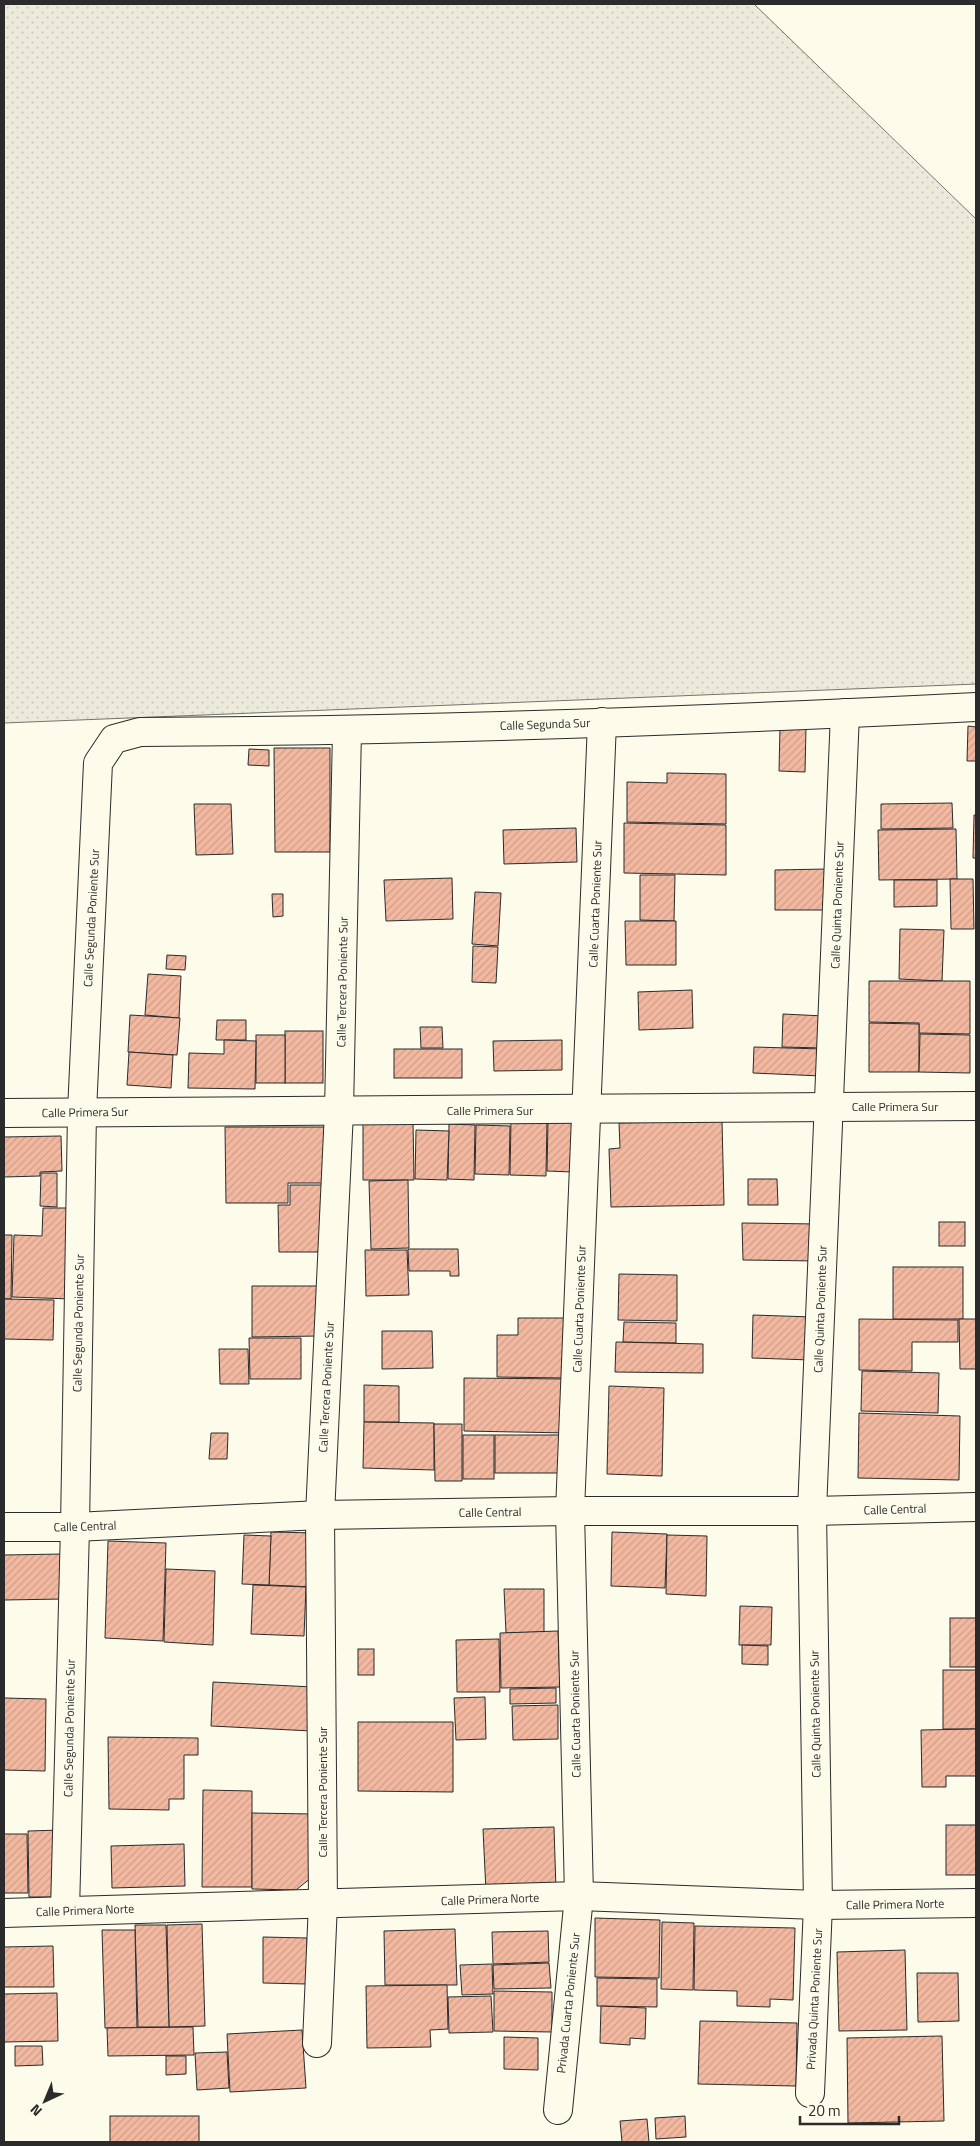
<svg xmlns="http://www.w3.org/2000/svg" width="980" height="2146" font-family="'Titillium Web',sans-serif">
  <style>
    .grass { fill: url(#grass-dots); stroke: #74746e }
    .building { fill: url(#building-hatch); stroke: #2b2b2b }
    .lines { fill: none; stroke-linecap: round; stroke-linejoin: round }
    .street-casing { stroke: #2b2b2b; stroke-width: 30 }
    .street { stroke: #fdfbea; stroke-width: 28 }
    .labels { text-anchor: middle; dominant-baseline: central; stroke-width: 4; stroke-linejoin: round; paint-order: stroke }
    .street-label { font-size: 12px; fill: #2b2b2b; stroke: #fdfbea }
  </style>
  <defs>
    <pattern id="grass-dots" width="8" height="8" patternUnits="userSpaceOnUse" patternTransform="scale(1.25)"><rect width="8" height="8" fill="#ecebdb"/><path d="M2 2h.1M6 6h.1" fill="none" stroke="#cbcabc" stroke-width="1.8" stroke-linecap="round"/></pattern>
    <pattern id="building-hatch" width="6" height="6" patternUnits="userSpaceOnUse" patternTransform="scale(1.25)"><rect width="6" height="6" fill="#f2b8a0"/><path d="M-1 1l2-2M0 6l6-6M5 7l2-2" fill="none" stroke="#d09e8a"/></pattern>
  </defs>
  <rect width="100%" height="100%" fill="#fdfbea"/>
  <path class="grass" d="M4,4H754L976,219V684L4,723Z"/>
  <g class="building">
    <path d="M968,726L976,727V761H967Z"/>
    <path d="M780,728H806L805,772L779,771Z"/>
    <path d="M274,748H330V852H275Z"/>
    <path d="M249,749L269,750V766L248,765Z"/>
    <path d="M667,773L726,774V824L627,822V782L667,783Z"/>
    <path d="M952,803L953,828L881,829V804Z"/>
    <path d="M194,804H231L233,854L196,855Z"/>
    <path d="M974,815H976V858H973Z"/>
    <path d="M624,823L726,825V875L624,873Z"/>
    <path d="M576,828L577,862L504,864L503,830Z"/>
    <path d="M956,829L957,879L879,880L878,830Z"/>
    <path d="M827,869V910H775V870Z"/>
    <path d="M640,875H675L674,921L640,920Z"/>
    <path d="M452,878L453,919L386,921L384,880Z"/>
    <path d="M950,879H973L974,929H951Z"/>
    <path d="M894,880H937V906L894,907Z"/>
    <path d="M475,892L501,893L498,946L472,944Z"/>
    <path d="M272,894H283V916L273,917Z"/>
    <path d="M625,921H676V965H626Z"/>
    <path d="M900,929L944,930L942,981L899,979Z"/>
    <path d="M473,946L498,947L496,983L472,982Z"/>
    <path d="M167,955L186,956L185,970L166,969Z"/>
    <path d="M148,974L181,976L179,1018L145,1015Z"/>
    <path d="M869,981H970V1034L919,1033V1023L869,1022Z"/>
    <path d="M692,990L693,1028L639,1030L638,992Z"/>
    <path d="M783,1014L824,1016L823,1048L782,1047Z"/>
    <path d="M130,1015L180,1018L177,1055L128,1052Z"/>
    <path d="M217,1020H246V1040H216Z"/>
    <path d="M869,1023L919,1024V1072H869Z"/>
    <path d="M420,1027H442L443,1048H421Z"/>
    <rect x="285" y="1031" width="38" height="52"/>
    <path d="M920,1034L970,1035V1073L919,1072Z"/>
    <rect x="256" y="1035" width="29" height="48"/>
    <path d="M224,1040L256,1041L255,1089L188,1088L189,1053L224,1054Z"/>
    <path d="M562,1040V1070L494,1071L493,1041Z"/>
    <path d="M754,1047L822,1049L821,1076L753,1073Z"/>
    <rect x="394" y="1049" width="68" height="29"/>
    <path d="M129,1052L173,1055L171,1088L127,1085Z"/>
    <path d="M511,1120L547,1121L546,1176L510,1175Z"/>
    <path d="M548,1120L575,1121L573,1172L547,1171Z"/>
    <path d="M413,1121L414,1180H363V1122Z"/>
    <path d="M722,1121L724,1205L611,1207L609,1149L620,1148L619,1123Z"/>
    <path d="M449,1124L475,1125L474,1180L448,1179Z"/>
    <path d="M476,1125L510,1126L509,1175L475,1174Z"/>
    <path d="M225,1127H330L331,1183H288V1203H226Z"/>
    <path d="M416,1130L449,1131L447,1180L415,1179Z"/>
    <path d="M61,1136L62,1171L40,1172V1176L4,1177V1137Z"/>
    <path d="M41,1173H57V1207L40,1206Z"/>
    <path d="M748,1179H777L778,1205H748Z"/>
    <path d="M408,1180L409,1248L371,1249L369,1181Z"/>
    <path d="M290,1185H323L324,1252H279L278,1205H290Z"/>
    <path d="M43,1208H74L72,1299L12,1297L14,1235L42,1236Z"/>
    <rect x="939" y="1222" width="26" height="24"/>
    <path d="M742,1223L818,1224V1261L743,1260Z"/>
    <path d="M4,1235H12L11,1299H4Z"/>
    <path d="M408,1249H458L459,1276H450V1271H409Z"/>
    <path d="M365,1250H407L409,1295L366,1296Z"/>
    <rect x="893" y="1267" width="70" height="52"/>
    <path d="M619,1274L677,1275V1321L618,1320Z"/>
    <path d="M252,1286H319V1336L252,1337Z"/>
    <path d="M4,1299L54,1300L53,1340L4,1339Z"/>
    <path d="M753,1315L812,1317L811,1360L752,1358Z"/>
    <path d="M518,1318H565V1378L497,1377V1335H518Z"/>
    <path d="M859,1319L958,1320V1342H912V1371L859,1370Z"/>
    <path d="M959,1319H976V1369H960Z"/>
    <path d="M624,1322L676,1323V1343L623,1342Z"/>
    <path d="M382,1331H432L433,1368L382,1369Z"/>
    <path d="M249,1338H301V1379H250Z"/>
    <path d="M616,1342L703,1344V1373L615,1372Z"/>
    <path d="M219,1349H248L249,1384H220Z"/>
    <path d="M862,1371L939,1373L938,1413L861,1411Z"/>
    <path d="M464,1378L568,1379V1433L464,1431Z"/>
    <path d="M364,1385L399,1386V1422H364Z"/>
    <path d="M609,1386L664,1388L662,1476L607,1474Z"/>
    <path d="M859,1413L960,1416L959,1480L858,1478Z"/>
    <path d="M364,1422L434,1423V1470L363,1468Z"/>
    <path d="M434,1424H462V1481H435Z"/>
    <path d="M211,1433H228L227,1459H209Z"/>
    <rect x="463" y="1435" width="31" height="44"/>
    <rect x="495" y="1435" width="64" height="38"/>
    <path d="M271,1532L317,1533L315,1587L269,1585Z"/>
    <path d="M612,1532L667,1534L665,1588L611,1586Z"/>
    <path d="M244,1535L271,1536L269,1585L242,1584Z"/>
    <path d="M667,1535L707,1536L706,1596L666,1594Z"/>
    <path d="M108,1541L166,1543L163,1641L105,1638Z"/>
    <path d="M63,1554V1599L4,1600V1555Z"/>
    <path d="M166,1569L215,1571L213,1645L164,1642Z"/>
    <path d="M253,1585L306,1587L304,1636L251,1634Z"/>
    <path d="M504,1589H544V1632L506,1633Z"/>
    <path d="M740,1606L772,1607L771,1645H739Z"/>
    <rect x="950" y="1618" width="26" height="49"/>
    <path d="M558,1631L560,1687L501,1688L500,1633Z"/>
    <path d="M499,1639L500,1692H457L456,1640Z"/>
    <path d="M742,1645L768,1646V1665L742,1664Z"/>
    <rect x="358" y="1649" width="16" height="26"/>
    <rect x="943" y="1670" width="33" height="59"/>
    <path d="M213,1682L313,1687L312,1731L211,1726Z"/>
    <path d="M556,1688V1703L510,1704V1689Z"/>
    <path d="M485,1697L486,1739L456,1740L454,1698Z"/>
    <path d="M4,1698L46,1699L45,1771L4,1770Z"/>
    <path d="M558,1705V1739L513,1740L512,1706Z"/>
    <path d="M358,1722H453V1792L358,1791Z"/>
    <path d="M976,1729V1776H946V1787H922L921,1730Z"/>
    <path d="M108,1737L198,1738V1755H184V1799H169V1810L109,1809Z"/>
    <path d="M203,1790L252,1791V1887H202Z"/>
    <path d="M252,1813L312,1814V1877L296,1890L252,1889Z"/>
    <rect x="946" y="1825" width="30" height="50"/>
    <path d="M554,1827L556,1890L486,1892L483,1829Z"/>
    <path d="M61,1830L63,1897H29L28,1831Z"/>
    <path d="M4,1834H27L28,1893H4Z"/>
    <path d="M184,1844L185,1886L112,1888L111,1846Z"/>
    <path d="M595,1918L660,1920L659,1978L595,1977Z"/>
    <path d="M662,1922L694,1923L693,1990L661,1989Z"/>
    <path d="M202,1924L205,2026L169,2027L167,1925Z"/>
    <path d="M135,1925H166L169,2027H138Z"/>
    <path d="M695,1926L795,1928L793,2000L770,1999V2007L737,2006V1991L694,1990Z"/>
    <path d="M455,1929L457,1985H385L384,1931Z"/>
    <path d="M102,1930H135L137,2028H105Z"/>
    <path d="M548,1931L549,1962L493,1964L492,1932Z"/>
    <path d="M263,1937L307,1938V1984L263,1983Z"/>
    <path d="M53,1946L54,1987H4V1947Z"/>
    <path d="M905,1950L907,2030L839,2031L837,1952Z"/>
    <path d="M549,1963L551,1988L494,1989L493,1965Z"/>
    <path d="M492,1964L493,1994L462,1995L460,1965Z"/>
    <path d="M917,1973H958L959,2021L918,2022Z"/>
    <path d="M597,1978L657,1979V2007L597,2006Z"/>
    <path d="M447,1985L448,2029L430,2030L431,2047L367,2048L366,1986Z"/>
    <path d="M494,1991L552,1992V2032L494,2031Z"/>
    <path d="M57,1993L58,2041L4,2042V1994Z"/>
    <path d="M491,1996L493,2032L449,2033L448,1997Z"/>
    <path d="M601,2006L646,2008L645,2039L630,2038V2045L600,2043Z"/>
    <path d="M700,2021L797,2023L796,2086L698,2084Z"/>
    <path d="M193,2027L194,2055L108,2056L107,2028Z"/>
    <path d="M302,2030L306,2088L230,2092L227,2034Z"/>
    <path d="M942,2036L944,2121L848,2123L847,2038Z"/>
    <path d="M504,2037L538,2038V2070L504,2069Z"/>
    <path d="M15,2046H42L43,2065L15,2066Z"/>
    <path d="M227,2052L229,2088L197,2090L195,2053Z"/>
    <path d="M166,2056H186V2074L166,2075Z"/>
    <rect x="110" y="2116" width="89" height="26"/>
    <path d="M685,2116L686,2137L656,2139L655,2118Z"/>
    <path d="M647,2119L649,2142H622L620,2121Z"/>
  </g>
  <g class="lines">
    <defs>
      <g id="street">
        <path d="M4,1113L976,1106"/>
        <path d="M4,1527H75L320,1515L570,1511H812L976,1507"/>
        <path d="M65,1911L75,1527L82,1112L98,763L114,739L140,732C419,731 698,721 976,707"/>
        <path d="M4,1913L579,1896L818,1905L976,1903"/>
        <path d="M317,2043L323,1903L320,1515L339,1111L347,731"/>
        <path d="M810,2093L818,1905L812,1511L845,713"/>
        <path d="M558,2110L579,1896L570,1511L602,722"/>
      </g>
    </defs>
    <use href="#street" class="street-casing"/>
    <use href="#street" class="street"/>
  </g>
  <g class="labels">
    <g class="street-label">
      <text transform="translate(545 724) rotate(-2)">Calle Segunda Sur</text>
      <text transform="translate(595 904) rotate(-88)">Calle Cuarta Poniente Sur</text>
      <text transform="translate(837 905) rotate(-88)">Calle Quinta Poniente Sur</text>
      <text transform="translate(91 918) rotate(-87)">Calle Segunda Poniente Sur</text>
      <text transform="translate(342 982) rotate(-89)">Calle Tercera Poniente Sur</text>
      <text x="895" y="1106">Calle Primera Sur</text>
      <text x="490" y="1110">Calle Primera Sur</text>
      <text transform="translate(85 1112) rotate(-1)">Calle Primera Sur</text>
      <text transform="translate(579 1309) rotate(-88)">Calle Cuarta Poniente Sur</text>
      <text transform="translate(820 1309) rotate(-88)">Calle Quinta Poniente Sur</text>
      <text transform="translate(78 1323) rotate(-89)">Calle Segunda Poniente Sur</text>
      <text transform="translate(326 1387) rotate(-87)">Calle Tercera Poniente Sur</text>
      <text transform="translate(895 1509) rotate(-2)">Calle Central</text>
      <text transform="translate(490 1512) rotate(-1)">Calle Central</text>
      <text transform="translate(85 1526) rotate(-2)">Calle Central</text>
      <text transform="translate(575 1714) rotate(-91)">Calle Cuarta Poniente Sur</text>
      <text transform="translate(815 1714) rotate(-91)">Calle Quinta Poniente Sur</text>
      <text transform="translate(69 1728) rotate(-89)">Calle Segunda Poniente Sur</text>
      <text transform="translate(322 1792) rotate(-90)">Calle Tercera Poniente Sur</text>
      <text transform="translate(490 1899) rotate(-2)">Calle Primera Norte</text>
      <text transform="translate(895 1904) rotate(-1)">Calle Primera Norte</text>
      <text transform="translate(85 1910) rotate(-2)">Calle Primera Norte</text>
      <text transform="translate(814 1999) rotate(-87)">Privada Quinta Poniente Sur</text>
      <text transform="translate(568 2003) rotate(-84)">Privada Cuarta Poniente Sur</text>
    </g>
  </g>
  <rect width="980" height="2146" fill="none" stroke="#2b2b2b" stroke-width="10"/>
  <g transform="translate(45 2101) rotate(224)" stroke="#fdfbea" stroke-width="4" paint-order="stroke">
  <path d="M0-4L9 19L0 12L-9 19Z" fill="#2b2b2b"/>
  <text y="-8" font-size="14" font-weight="bold" text-anchor="middle" fill="#2b2b2b">N</text>
  </g>
  <path d="M800 2116v8h99v-8" fill="none" stroke="#2b2b2b" stroke-width="2.5"/>
  <text x="808" y="2116" font-size="15" fill="#2b2b2b" stroke="#fdfbea" stroke-width="4" paint-order="stroke">20 m</text>
</svg>
